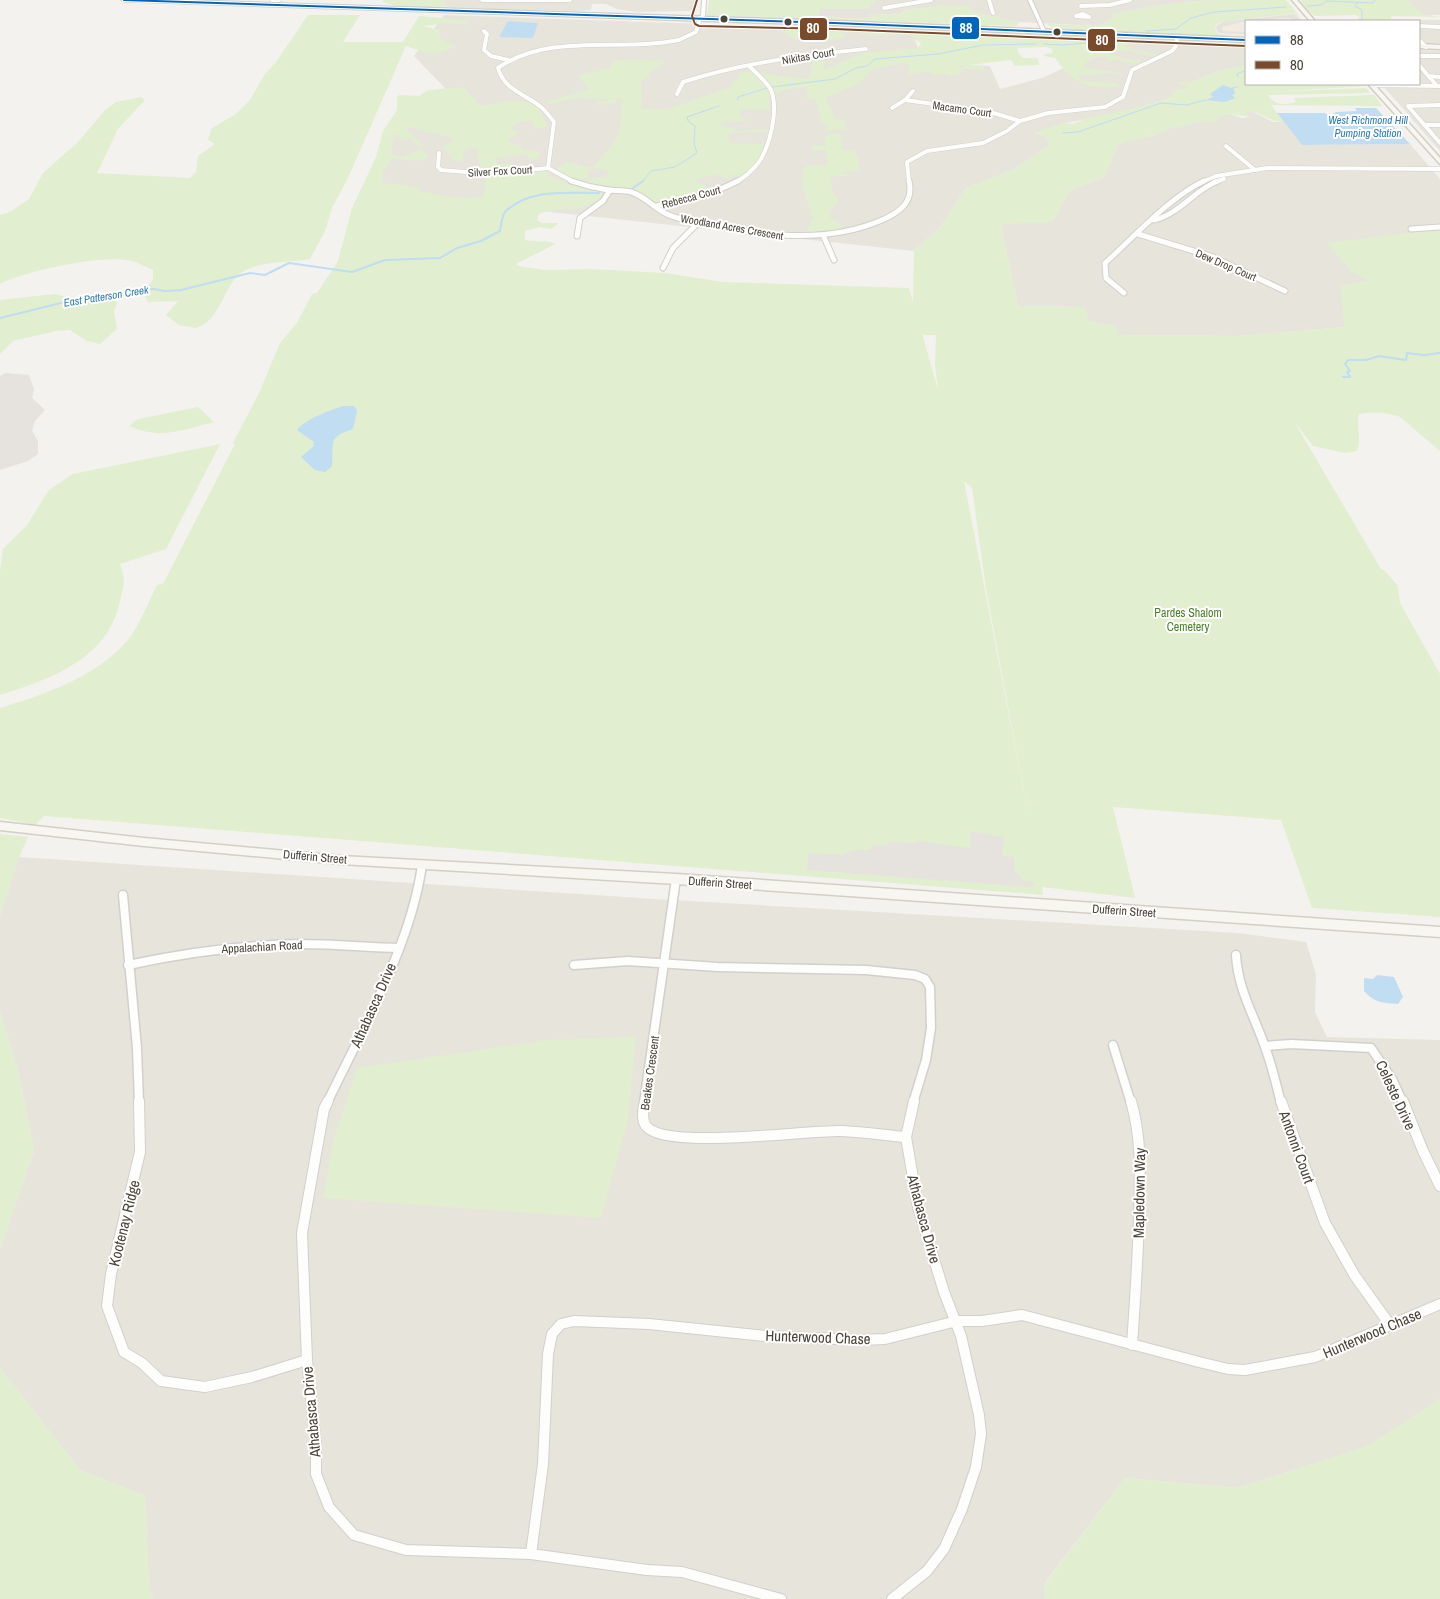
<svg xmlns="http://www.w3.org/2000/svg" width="1440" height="1599" font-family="'Archivo Narrow',sans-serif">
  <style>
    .residential { fill: #e7e4dc }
    .commercial { fill: #f3ebdf }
    .industrial { fill: #e6e2de }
    .green { fill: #e1eecf; fill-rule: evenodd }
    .parking { fill: #e6e3df }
    .water { fill: #c0ddf1 }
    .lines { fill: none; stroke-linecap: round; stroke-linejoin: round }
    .stream-far1 { stroke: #c0ddf1; stroke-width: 1 }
    .stream { stroke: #c0ddf1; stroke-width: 2 }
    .minor-far3-casing { stroke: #d2d0cb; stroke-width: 5 }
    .minor-far2-casing { stroke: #d2d0cb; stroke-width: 7 }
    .minor-far1-casing { stroke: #d2d0cb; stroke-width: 11 }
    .minor-casing { stroke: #d2d0cb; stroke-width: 12 }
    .tertiary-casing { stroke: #d2d0cb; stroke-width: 2 }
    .secondary-casing { stroke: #d3cfc5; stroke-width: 3 }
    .minor-far3 { stroke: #fdfdfc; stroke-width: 4 }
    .minor-far2 { stroke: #fdfdfc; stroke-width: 5 }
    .minor-far1 { stroke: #fdfdfc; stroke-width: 8 }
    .minor { stroke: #fdfdfc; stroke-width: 10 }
    .tertiary { fill: #fdfdfc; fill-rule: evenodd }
    .secondary { fill: #f7f6f1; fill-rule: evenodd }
    .bus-1-casing { stroke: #fff; stroke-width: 4 }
    .bus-2-casing { stroke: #fff; stroke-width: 4 }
    .bus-1 { stroke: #0065bd; stroke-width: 2 }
    .bus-2 { stroke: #7a4b2a; stroke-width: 2 }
    .bus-dot { fill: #4b4439; stroke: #fff; stroke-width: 2 }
    .labels { text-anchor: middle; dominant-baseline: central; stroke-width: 4; stroke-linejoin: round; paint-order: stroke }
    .far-street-label { font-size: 11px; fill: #4b4439; stroke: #fff }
    .far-water-label { font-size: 11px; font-style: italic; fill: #2e7ab2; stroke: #fff }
    .park-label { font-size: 12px; fill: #4a7f2a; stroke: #fff }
    .street-label { font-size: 12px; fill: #4b4439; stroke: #fff }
    .near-street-label { font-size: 15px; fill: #4b4439; stroke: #fff }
    .line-badge { stroke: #fff; stroke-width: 2 }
    .badge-label { font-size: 14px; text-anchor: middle; font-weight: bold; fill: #fff }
  </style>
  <rect width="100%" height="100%" fill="#f4f2ee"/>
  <g class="residential">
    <path d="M445,0H695L694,8L689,11L636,12L617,9L606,4H592L591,10L576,11L451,8L444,5Z"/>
    <path d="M875,0H1210L1169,4L1112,14L1113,19L1100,26L1019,22L944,6L907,10L899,14L870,15L868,8Z"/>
    <path d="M1407,0H1440V15H1423Z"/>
    <path d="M444,15L912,31L921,57L929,63L990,66L1000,89L1042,78L1126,39L1246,44V65L1218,71L1192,82H1179L1190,88L1175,91L1168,99L1115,114L1065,123L1036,133L1047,137L1049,146L1013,170L966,188L941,226L914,251L532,210L374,200L391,119L472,116L414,56Z"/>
    <path d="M1367,19L1440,20V43H1419V21H1363Z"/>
    <path d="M1419,50L1440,51V151L1385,88L1420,87Z"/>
    <path d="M1243,111H1251L1273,122H1284L1302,145L1410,144L1440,179V229L1419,231L1412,234L1371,281L1341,286L1345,327L1240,336L1117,335L1116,326L1088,321L1085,307L1018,306L1002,232L1004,223L1052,222L1070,190L1104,177L1118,144L1134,138L1152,136L1165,129L1202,121L1214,122L1219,116L1230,114L1242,118L1250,117Z"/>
    <path d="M19,857L655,899L1238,933L1306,942L1316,974L1315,1012L1327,1037L1440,1040V1399L1368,1446L1238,1488L1125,1478L1044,1584L1045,1599H153L149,1588L145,1496L80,1470L0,1368V1249L34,1151L18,1070L0,1011V916Z"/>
  </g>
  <path class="commercial" d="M1297,13L1303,21H1246V37L1218,36L1214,26L1220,22Z"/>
  <path class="industrial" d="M6,373L29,375L34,389L32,398L45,410L35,421L32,431L38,441V454L28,461L0,470V376Z"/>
  <g class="green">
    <path d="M383,0H445L444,5L451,8L396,6L383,2Z"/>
    <path d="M709,0H887H875L868,8L870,15L899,14L907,10L944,6H968L973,12L1019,22L1017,26L707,15Z"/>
    <path d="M1210,0H1286L1297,13L1220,22L1214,26L1218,36L1055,29L1047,24L1100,26L1113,19L1112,14L1169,4Z"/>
    <path d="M1300,0H1407L1423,14L1440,17L1391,16V21H1360L1357,19L1360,17L1355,15L1315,16L1306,9Z"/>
    <path d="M308,15H360L343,42H403L419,16L470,21L469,25L449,23L424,26L439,30C440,45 447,39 456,46C434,56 428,54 406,46L347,180L332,208L325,231L310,259C289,263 260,260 241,273C223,286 220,323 195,328L179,325L166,315L178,301L148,302L143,292L153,280V270C146,267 139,263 132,261C103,254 26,271 0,284V215L12,211L29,199L43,173L78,142L105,110L116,102L141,97L145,100L118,129L97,173L190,178L196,172L198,156L215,144L208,140L212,128L236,114L250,100L265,74L276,62Z"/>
    <path d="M798,26L816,27L817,30L845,33V37C828,42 797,46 784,32Z"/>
    <path d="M863,28L1167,40L1166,45L1144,43L1126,45V48L1160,55L1154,57L1130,51H1113L1110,55L1142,61L1135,64L1117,60L1106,62L1108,57H1095L1083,65L1087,68L1124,73L1078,75L1083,81L1116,83L1119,86C1087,90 1073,83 1055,58L1044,56L1045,54L1053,53L1052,49L1046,47L1018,48L1017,51L1023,58H1038L1039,65L1015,66L1011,60L970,65L985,66L984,70L963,69L962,64L958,65L963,69L960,74L951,76L944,73L939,75L931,74V71L909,74V65L907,63L873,69L857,85L826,97L835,119L846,121L845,130L837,129L828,132L826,128L828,125L821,123L816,100L806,98L808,87L784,90L770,95L769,110L742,109L739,111L742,118L750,121L719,122L724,126L734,128L735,131L769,129V132H766L728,133L730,143L763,144L761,158L741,177L728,174L733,176L728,179L718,175L722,173L695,180L713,191L659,204L635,190L584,184L592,178L606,177L609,171L598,168L587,172L588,177C576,184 565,180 555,172L565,162C576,162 582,168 593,167C603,154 617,145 620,127C621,118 620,111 623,103L622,99H615L617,103L598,105L595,102L614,99L576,98L550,104L545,102L589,89L578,75L611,68V63L617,60L665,61L648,74L651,76L641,81L642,109H668L731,87L733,86L731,83L737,79L739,73C763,69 785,80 809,78L813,60L825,62L824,70L863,53L918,48L921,43L908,35L871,36L862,33Z"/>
    <path d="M1246,65V84H1363L1365,86L1270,92L1366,88L1370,93L1268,95C1276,106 1284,105 1296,102L1294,98L1374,95L1382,106L1271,105L1284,122C1267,122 1257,108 1244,112L1251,117L1230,114L1219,116L1214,122C1191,120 1174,128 1153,135C1142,139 1130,140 1118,144L1104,177L1070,190L1052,222L1004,224L1002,232L1018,306L1085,307L1088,321L1116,326L1118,335L1240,336L1344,327L1341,286L1370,281L1352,272L1327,243L1440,229V451L1400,417C1387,412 1373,412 1359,414C1356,426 1362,440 1357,451L1344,453L1313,446L1295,423L1381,569L1384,570L1398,586L1400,603L1440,674V917L1312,908L1281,820L1113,807L1135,898L1042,887L1043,895L44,816L35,825L0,818V708C46,694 96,677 128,640C140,625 148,602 157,585L163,584L235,444L233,443L259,393L280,343L297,323L312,294L317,293L338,261L352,208L376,157L383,131L397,110V97L399,95L419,96L428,90L463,87L481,106C497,104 526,94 539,109C542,114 545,122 547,127L533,129V124L531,121L519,122L511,129L519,132L509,139L510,142L521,146V150H536L540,154L537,159H530L526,154L494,159L498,164H513L510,170L505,171L535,170L548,173L547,176L581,187L604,190C597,216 559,205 539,214L537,220L542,223H559L551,229L540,227L525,231V240C536,243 546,239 555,244L516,264L518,266L545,270L593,269L665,273L723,282L909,288L913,302L914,251L941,226L966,188L1013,170L1049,146L1047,137L1035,132L1065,123L1072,124L1091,117L1132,109L1168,99L1175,91L1189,88L1177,82H1192L1218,71ZM408,127L454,138L443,148L452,159L462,162L465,150L473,147L478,149V161L484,172L503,171L485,174L484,196C463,201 441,195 420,191L417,187L384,183L382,180L384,170L392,159L424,161L429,157L421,149L402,157L391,154L394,135L402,134L396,136L404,141L410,139L421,147L425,146L407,131ZM922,333L924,335H936L935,364L938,390ZM964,481L972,488L986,589L1032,835Z"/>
    <path d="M833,133L840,134L842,149L853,151L858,157L859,171L841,172L851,176H834L831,179L832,190L839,201L831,211L830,217L843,226L830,233H805L813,218C809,204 795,179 806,166L827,165L826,150H811L812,145L825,146L824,137Z"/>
    <path d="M55,294L74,299L109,298L118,302L114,311L117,329L100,344L87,341L70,330L56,331L13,341L0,354V300Z"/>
    <path d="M198,407L214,422C182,430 161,440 129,426L138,419Z"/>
    <path d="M220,444L166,549L120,564C126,581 124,583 120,601C108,659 51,679 0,695V571L3,549L27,525L49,490L73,474Z"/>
    <path d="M0,834L28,837L19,857L0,916Z"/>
    <path d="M0,1011L18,1070L34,1151L0,1249Z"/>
    <path d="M636,1037L628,1120L601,1218L323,1198L333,1141L357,1068L547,1040Z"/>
    <path d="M0,1368L80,1470L145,1496L149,1588L153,1599H0Z"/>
    <path d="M1440,1399V1599H1045L1044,1585L1125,1478L1238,1488L1368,1446Z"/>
  </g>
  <g class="parking">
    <path d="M820,9H866L870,10L869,18L819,16Z"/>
    <path d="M1295,14L1301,21H1292L1289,18L1246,21L1222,27L1223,31L1246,32V34L1222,33L1218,32L1216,27L1222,22Z"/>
    <path d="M971,831L1004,837L1002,856L1014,857V870L1023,881L1033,882L1034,887L807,870L809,853L843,855L852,850H870L873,845L888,846V842L916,843L917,841L970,848Z"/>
  </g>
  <g class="water">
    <path d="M508,21L538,23L533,38L499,37Z"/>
    <path d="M1223,85L1234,89L1235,94L1232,95L1235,98L1225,102L1206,100L1213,97L1210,94Z"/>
    <path d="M1355,108H1376L1410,144L1302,145L1277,113H1325L1330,117L1336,112L1357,111Z"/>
    <path d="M344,406H354L357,411L353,429C327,437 334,442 332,466L325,472L315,470L301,457L313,447L314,442L297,430C304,420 332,409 344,406Z"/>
    <path d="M1377,975L1394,977L1403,997L1398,1004C1383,1003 1375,1003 1364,991V978L1373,979Z"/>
  </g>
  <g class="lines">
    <g class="stream-far1">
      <path d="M1358,2L1355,6L1362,10V19"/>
      <path d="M1307,6L1321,5L1327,1L1373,3L1375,0"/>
      <path d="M1146,31L1176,29L1191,18L1214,12L1286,7"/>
      <path d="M1044,44L1063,45L1130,39"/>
      <path d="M1238,77L1237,74L1246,70"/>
      <path d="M772,87L835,79L856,68L867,66L875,59L938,54L983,45L1036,44"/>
      <path d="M1232,88L1238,87"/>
      <path d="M738,100V97L767,88"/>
      <path d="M1063,133L1078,132L1161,103L1186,105L1206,100"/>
      <path d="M642,182L651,171L675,167L697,153L694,143L695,126L688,121L687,117L719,106"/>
    </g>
    <g class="stream">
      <path d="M633,188L643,181"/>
      <path d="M0,318L81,298L147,288L165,291L181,290L250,273L265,275L289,263L352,272L385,260L440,258L457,248L481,241L500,231C501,226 502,216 505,212C529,188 567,193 599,193"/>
      <path d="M1343,377H1350L1347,372L1350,371L1345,364L1348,360H1366L1379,356L1406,360L1407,353L1424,355L1440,353"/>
    </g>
    <defs>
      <g id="minor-far3">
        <path d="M272,0H279"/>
        <path d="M482,0H570"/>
        <path d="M989,0L993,13"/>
        <path d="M1081,6L1110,5L1130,0"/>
        <path d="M884,8L931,0"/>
        <path d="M1083,14L1089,17L1076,16Z"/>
        <path d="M1419,26L1440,27"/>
        <path d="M484,31L487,34L484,50L491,56L508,60"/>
        <path d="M1419,40L1426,47"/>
        <path d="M1419,56H1440"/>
        <path d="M1419,65L1437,86"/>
        <path d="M1429,76L1440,77"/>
        <path d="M1372,85L1440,86"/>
        <path d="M913,91L905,100L990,112L1020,121"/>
        <path d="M677,94L683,82C741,63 805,55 866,49"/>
        <path d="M1440,105L1408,106L1440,143"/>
        <path d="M892,108L905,100"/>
        <path d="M1424,125H1440"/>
        <path d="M1226,146L1255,170"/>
        <path d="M439,153L438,167L441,170L490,174L548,168"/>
        <path d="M574,182L548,168L554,122C550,117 546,111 541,107C525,94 504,90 498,68C550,32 620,52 679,40L696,32L700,18"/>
        <path d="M736,182C745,177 753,170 759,162C770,145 779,110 771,90C766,81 757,74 750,67"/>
        <path d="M909,182L907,162L927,151L983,143L1007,131L1020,121L1048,113L1105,107L1123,97L1132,70L1172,51L1176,46L1177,37"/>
        <path d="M1202,182L1216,176L1267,168L1440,169"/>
        <path d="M1214,182L1224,179"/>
      </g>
      <g id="minor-far2">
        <path d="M571,181C583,185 595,188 608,190C616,191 623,190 631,192C646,196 655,210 669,215C686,222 704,224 721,227C775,237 831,242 882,220C900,212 914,202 909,181"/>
        <path d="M656,206L714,192L738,181"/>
        <path d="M1154,220C1180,214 1194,190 1218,181"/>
        <path d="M1411,229L1440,227"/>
        <path d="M1138,234L1213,257L1285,291"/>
        <path d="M823,235L834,260"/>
        <path d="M577,236L580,218L603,201L610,190"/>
        <path d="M663,268L673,248L698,223"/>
        <path d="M1124,293L1106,278L1105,263C1133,238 1171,196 1204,181"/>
      </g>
      <g id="minor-far1">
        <path d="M123,895L137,1048L139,1103"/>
        <path d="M1236,955C1238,990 1254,1015 1265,1047C1272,1065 1276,1084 1281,1103"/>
        <path d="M128,965C184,953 242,945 299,944C332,944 366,947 399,948"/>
        <path d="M574,965L628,961L718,967L866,970L915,975L925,979L930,987L931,1028L926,1060L913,1103"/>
        <path d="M1113,1045L1131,1103"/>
        <path d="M1265,1046L1291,1044L1371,1048L1392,1079L1403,1103"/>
        <path d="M327,1103C362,1030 411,945 422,865"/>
        <path d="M644,1103L676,879"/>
      </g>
      <g id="minor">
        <path d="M139,1101L140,1152L111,1274L107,1306L124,1352L142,1363L161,1381L205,1387L252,1377L307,1360"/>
        <path d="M328,1101L324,1109L302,1233L307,1360L316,1445V1474L329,1507L354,1535L406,1550L531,1554L647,1570L682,1572L781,1599"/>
        <path d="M645,1101C643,1110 641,1121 647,1127C668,1150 806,1130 841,1131C863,1132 884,1135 906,1137"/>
        <path d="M1131,1101C1142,1139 1140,1176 1139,1215C1138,1258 1135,1302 1132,1345"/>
        <path d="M1281,1101L1325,1223L1355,1276L1390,1325"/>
        <path d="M1403,1101L1423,1151L1440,1186"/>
        <path d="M531,1554L543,1464L548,1354L552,1334L561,1324L574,1321L649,1324L765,1336L860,1340L885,1339L957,1321H982L1022,1315L1199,1362L1228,1369L1245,1370L1315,1357L1440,1304"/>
        <path d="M892,1599L927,1571L944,1549L962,1509L976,1467L981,1434L979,1415L961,1336L944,1292L918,1207L906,1137L914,1101"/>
      </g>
      <g id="tertiary">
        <path d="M702,0H706L705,16L700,19L698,18L701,15Z"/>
        <path d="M1028,0H1032L1045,29L1043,33L1039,32L1041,29Z"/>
      </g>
      <g id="secondary">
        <path d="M122,0H170L834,21L1246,38V42L834,25L124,1Z"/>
        <path d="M1292,0H1297L1315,21H1310Z"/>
        <path d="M1419,44L1440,45V49L1419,48Z"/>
        <path d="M1368,84H1374L1440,158V164Z"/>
        <path d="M0,822L144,838L341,856L676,874L1440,927V937L676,884L341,864L144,846L0,830Z"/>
      </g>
    </defs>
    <use href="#minor-far3" class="minor-far3-casing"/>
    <use href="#minor-far2" class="minor-far2-casing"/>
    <use href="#minor-far1" class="minor-far1-casing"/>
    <use href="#minor" class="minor-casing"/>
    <use href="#tertiary" class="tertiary-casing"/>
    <use href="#secondary" class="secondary-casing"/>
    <use href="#minor-far3" class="minor-far3"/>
    <use href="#minor-far2" class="minor-far2"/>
    <use href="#minor-far1" class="minor-far1"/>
    <use href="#minor" class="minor"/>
    <use href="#tertiary" class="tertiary"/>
    <use href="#secondary" class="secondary"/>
    <defs>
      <path id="bus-1" d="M124,0L834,23L1246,40"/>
      <path id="bus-2" d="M697,0L692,16L695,24L699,26L834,29L1246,46"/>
    </defs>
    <use href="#bus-1" class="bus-1-casing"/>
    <use href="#bus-2" class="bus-2-casing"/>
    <use href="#bus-1" class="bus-1"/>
    <use href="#bus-2" class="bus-2"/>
  </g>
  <g class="bus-dot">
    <circle cx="724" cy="19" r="4.5"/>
    <circle cx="788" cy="22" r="4.5"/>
    <circle cx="1057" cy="32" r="4.5"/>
  </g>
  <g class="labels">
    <g class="far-street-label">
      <text transform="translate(808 56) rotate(-10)">Nikitas Court</text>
      <text transform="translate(962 109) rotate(8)">Macamo Court</text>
      <text transform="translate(500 171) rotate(-3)">Silver Fox Court</text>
      <text transform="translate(691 197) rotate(-15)">Rebecca Court</text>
      <text transform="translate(732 227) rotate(10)">Woodland Acres Crescent</text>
      <text transform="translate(1226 265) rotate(23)">Dew Drop Court</text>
    </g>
    <g class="far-water-label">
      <text x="1368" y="120">West Richmond Hill<tspan x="1368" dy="13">Pumping Station</tspan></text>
      <text transform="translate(106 296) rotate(-9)">East Patterson Creek</text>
    </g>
    <g class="park-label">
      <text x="1188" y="613">Pardes Shalom<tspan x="1188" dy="14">Cemetery</tspan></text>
    </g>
    <g class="street-label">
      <text transform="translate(315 857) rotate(5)">Dufferin Street</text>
      <text transform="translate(720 883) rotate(4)">Dufferin Street</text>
      <text transform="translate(1124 911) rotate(4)">Dufferin Street</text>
      <text transform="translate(262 947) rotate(-3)">Appalachian Road</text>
      <text transform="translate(650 1073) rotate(-82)">Beakes Crescent</text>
    </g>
    <g class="near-street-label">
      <text transform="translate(373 1005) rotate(-66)">Athabasca Drive</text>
      <text transform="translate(1396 1095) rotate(65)">Celeste Drive</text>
      <text transform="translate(1297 1147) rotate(70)">Antonni Court</text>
      <text transform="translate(1139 1193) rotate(-89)">Mapledown Way</text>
      <text transform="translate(924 1219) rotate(75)">Athabasca Drive</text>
      <text transform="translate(124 1223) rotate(-76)">Kootenay Ridge</text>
      <text transform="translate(1372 1333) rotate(-23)">Hunterwood Chase</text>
      <text transform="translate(818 1337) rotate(2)">Hunterwood Chase</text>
      <text transform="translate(311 1412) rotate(-95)">Athabasca Drive</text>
    </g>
  </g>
  <g class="line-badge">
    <rect x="951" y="16" width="29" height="24" rx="5" fill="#0065bd"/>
    <rect x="799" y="17" width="29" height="24" rx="5" fill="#7a4b2a"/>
    <rect x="1087" y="28" width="29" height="24" rx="5" fill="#7a4b2a"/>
  </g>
  <g class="badge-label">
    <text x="966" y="33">88</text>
    <text x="813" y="33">80</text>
    <text x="1102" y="45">80</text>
  </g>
  <rect x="1245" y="20" width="175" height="65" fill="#ffffff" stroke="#b7b4b0"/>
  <rect x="1255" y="36" width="25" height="8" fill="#0065bd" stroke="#b7b4b0"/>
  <text x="1290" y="45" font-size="15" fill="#4b4439">88</text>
  <rect x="1255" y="61" width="25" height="8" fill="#7a4b2a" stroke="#b7b4b0"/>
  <text x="1290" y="70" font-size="15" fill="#4b4439">80</text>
</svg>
